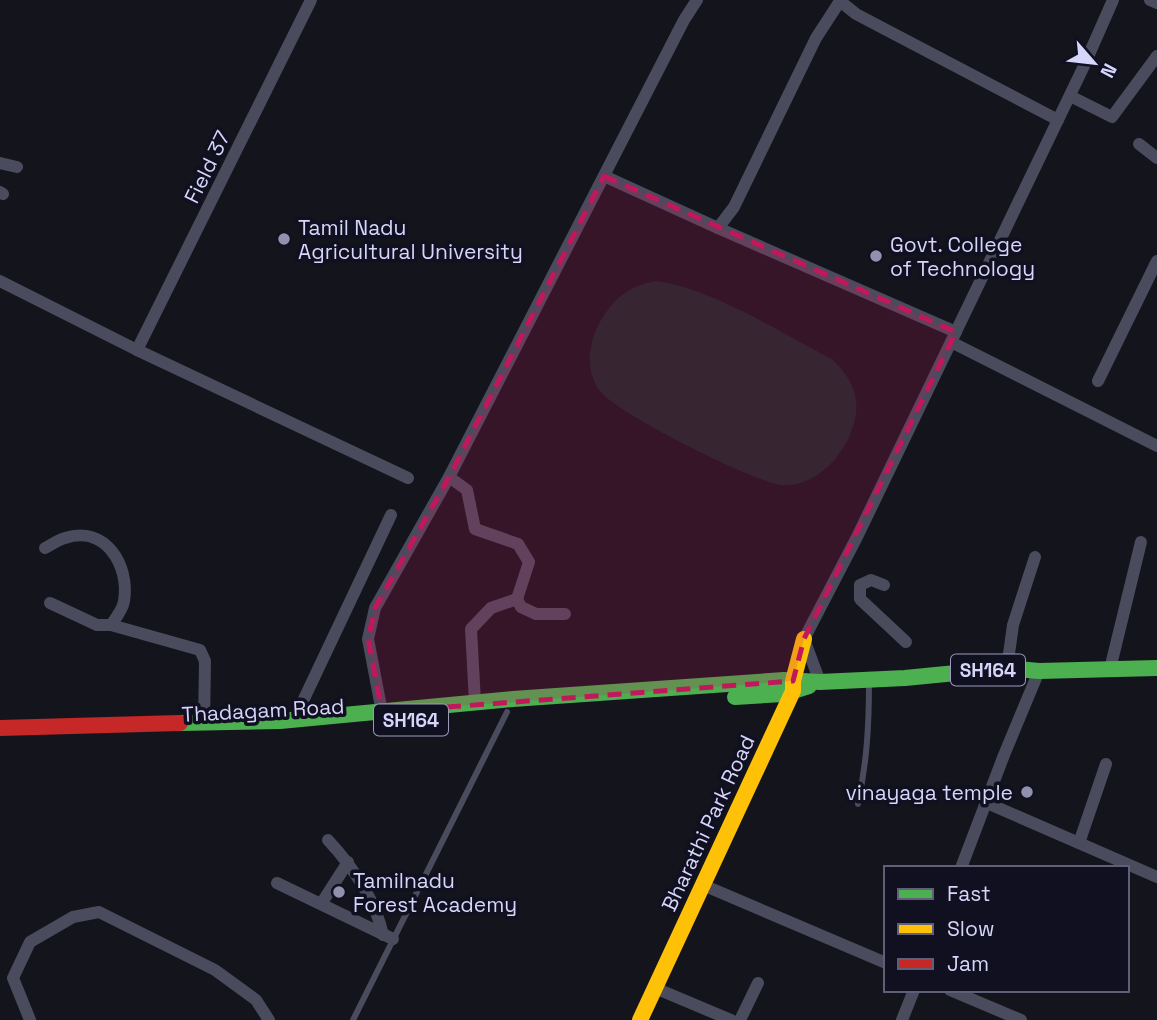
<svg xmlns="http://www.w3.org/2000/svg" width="1157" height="1020" font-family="'Space Grotesk',sans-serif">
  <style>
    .green { fill: #142827 }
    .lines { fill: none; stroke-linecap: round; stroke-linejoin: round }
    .lane { stroke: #4a4b5d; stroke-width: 6 }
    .street { stroke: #4a4b5d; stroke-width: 12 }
    .fast { stroke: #4caf50; stroke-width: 16 }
    .slow { stroke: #ffc107; stroke-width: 16 }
    .jam { stroke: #c62828; stroke-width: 16 }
    .marked { fill: #c2185b; fill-opacity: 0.2; stroke: #c2185b; stroke-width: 5; stroke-dasharray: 14 9; stroke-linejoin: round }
    .poi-dot { fill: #9291ad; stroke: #111021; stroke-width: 2.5 }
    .labels { text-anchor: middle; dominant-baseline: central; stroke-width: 7; stroke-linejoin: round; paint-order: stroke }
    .shield { fill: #111021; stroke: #9b9ab9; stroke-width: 2 }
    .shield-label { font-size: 19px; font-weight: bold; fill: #d6d5fa }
    .street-label { font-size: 21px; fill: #d6d5fa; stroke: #111021 }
    .poi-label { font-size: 21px; fill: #d6d5fa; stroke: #111021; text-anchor: start }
  </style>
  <rect width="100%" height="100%" fill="#14141d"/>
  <path class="green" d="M656,281C711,288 782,333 832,359C856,382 863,404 850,435C839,461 812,488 781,485C752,481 615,413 599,390C577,359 598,311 626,292C635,286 646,283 656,281Z"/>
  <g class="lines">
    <g class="lane">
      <path d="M858,804C867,760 869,726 869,682"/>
      <path d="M353,1020L507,712"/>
    </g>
    <g class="street">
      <path d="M1150,0L1157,3"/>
      <path d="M1070,96L1112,117L1157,56"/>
      <path d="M1139,144L1157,158"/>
      <path d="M0,163L17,167"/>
      <path d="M604,176L718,228"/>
      <path d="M0,192L3,194"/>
      <path d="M0,281L137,350L408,478"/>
      <path d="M956,332L718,228L734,207L816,38L840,1L856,14L1058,120"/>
      <path d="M951,342L1157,446"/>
      <path d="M137,350L311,0"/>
      <path d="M1098,381L1157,261"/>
      <path d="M449,477L467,490L475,529L518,544L529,562L517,599"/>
      <path d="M45,548C51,545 58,540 65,538C105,525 130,565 124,601C123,609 116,618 111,625"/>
      <path d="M884,585L871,580L860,585V599L906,642"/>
      <path d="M50,603L97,625H111L200,650L205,661L204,724"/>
      <path d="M1007,668L1013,625L1035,557"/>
      <path d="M1110,669L1141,542"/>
      <path d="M820,682L804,639L857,537L1083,68L1113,0"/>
      <path d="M475,702L471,629L491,608L517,599L521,607L536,614H565"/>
      <path d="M382,712L368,639L375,608L449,477L684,20L697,0"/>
      <path d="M294,720L391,515"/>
      <path d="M987,803L1157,877"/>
      <path d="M328,840C352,866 375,899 383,935"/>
      <path d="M1079,843L1106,764"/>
      <path d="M961,868L1004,755L1039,671"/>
      <path d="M277,883L393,939"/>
      <path d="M703,885L886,963"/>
      <path d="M321,904L348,862"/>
      <path d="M655,988L731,1020"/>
      <path d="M950,990L1021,1020"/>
      <path d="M30,1020L13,978L30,942L73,917L99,912L215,970L256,1000L269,1020"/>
      <path d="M740,1020L758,983"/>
      <path d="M902,1020L914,990"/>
    </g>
    <g class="fast">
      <path d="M735,697L783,694L809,686"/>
      <path d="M180,723L280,721L513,699L784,680L820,682L905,678L1007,668L1039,671L1157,668"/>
    </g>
    <path class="slow" d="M640,1020L793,691V681L804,639"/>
    <path class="jam" d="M0,728L180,723"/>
  </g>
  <path class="marked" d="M604,176L956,332L804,639L793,681L382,712L368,639L375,608L449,477Z"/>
  <g class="poi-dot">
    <circle cx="284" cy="239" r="7"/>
    <circle cx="876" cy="256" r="7"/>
    <circle cx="1027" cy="792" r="7"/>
    <circle cx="339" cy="892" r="7"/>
  </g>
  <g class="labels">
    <g class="shield">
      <rect x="951" y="654.5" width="74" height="31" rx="5"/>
      <rect x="374" y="704.5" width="74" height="31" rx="5"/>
    </g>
    <g class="shield-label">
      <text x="988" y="670">SH164</text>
      <text x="411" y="720">SH164</text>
    </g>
    <g class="street-label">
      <text transform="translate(207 167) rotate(-64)">Field 37</text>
      <text transform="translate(263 710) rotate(-3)">Thadagam Road</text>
      <text transform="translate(708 823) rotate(-65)">Bharathi Park Road</text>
    </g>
    <g class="poi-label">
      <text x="298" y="227">Tamil Nadu<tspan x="298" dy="24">Agricultural University</tspan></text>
      <text x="890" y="244">Govt. College<tspan x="890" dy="24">of Technology</tspan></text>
      <text x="1013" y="792" text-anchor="end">vinayaga temple</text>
      <text x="353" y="880">Tamilnadu<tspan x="353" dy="24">Forest Academy</tspan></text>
    </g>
  </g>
  <rect x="884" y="866" width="245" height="126" fill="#111021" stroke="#605f78" stroke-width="2"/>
  <rect x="898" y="889" width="35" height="10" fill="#4caf50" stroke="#605f78" stroke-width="2"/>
  <text x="947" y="901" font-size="21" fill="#d6d5fa">Fast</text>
  <rect x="898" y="924" width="35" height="10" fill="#ffc107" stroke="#605f78" stroke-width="2"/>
  <text x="947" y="936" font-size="21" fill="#d6d5fa">Slow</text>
  <rect x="898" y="959" width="35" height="10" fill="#c62828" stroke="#605f78" stroke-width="2"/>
  <text x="947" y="971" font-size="21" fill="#d6d5fa">Jam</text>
  <g transform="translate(1094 63) rotate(118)" stroke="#111021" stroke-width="5" paint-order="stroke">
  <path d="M0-5L12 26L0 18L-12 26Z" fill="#d6d5fa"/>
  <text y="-10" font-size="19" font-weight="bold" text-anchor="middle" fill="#d6d5fa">N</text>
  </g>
</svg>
